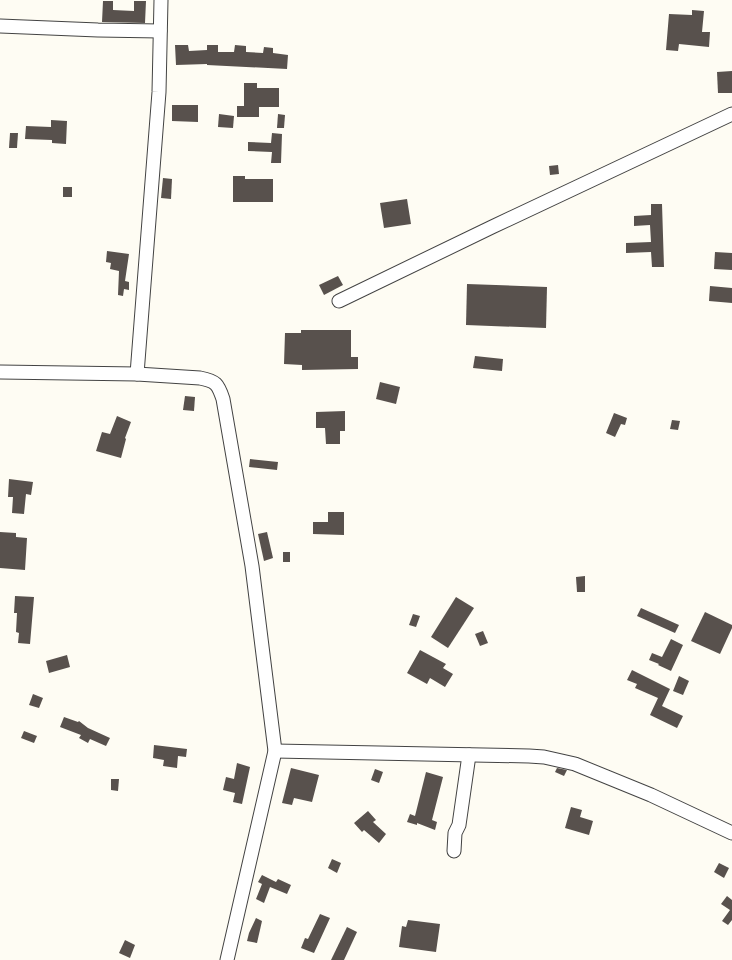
<svg xmlns="http://www.w3.org/2000/svg" width="732" height="960" font-family="'Roboto Serif',serif">
  <style>
    .building { fill: #58514d }
    .lines { fill: none; stroke-linecap: round; stroke-linejoin: round }
    .minor-casing { stroke: #434343; stroke-width: 15 }
    .minor { stroke: #fff; stroke-width: 13 }
  </style>
  <rect width="100%" height="100%" fill="#fefcf3"/>
  <g class="building">
    <path d="M103,1H113V10L134,11V1H146L145,23L102,22Z"/>
    <path d="M692,10L704,11L702,32H710L709,47L679,44L678,51L666,50L669,14L692,15Z"/>
    <path d="M175,45H188L189,51L207,50V45H218V52H234L235,45L246,46V52L263,53L264,47L273,48V53L288,55L287,69L207,65V64L176,65Z"/>
    <path d="M732,71V93H718L717,72Z"/>
    <path d="M244,83H257V88H279V107H259V117H237V106H244Z"/>
    <path d="M172,105H198V122L172,121Z"/>
    <path d="M219,114L234,116L233,128L218,127Z"/>
    <path d="M278,114L285,115L284,128H277Z"/>
    <path d="M51,120L67,121L66,144L52,143V140L25,139L26,126L51,127Z"/>
    <path d="M10,133H18L17,148H9Z"/>
    <path d="M272,133L282,134L281,163H271L272,152L248,151V142L271,143Z"/>
    <path d="M558,165L559,174L550,175L549,166Z"/>
    <path d="M233,176H245V179H273V202H233Z"/>
    <path d="M163,178L172,179L171,199L161,198Z"/>
    <rect x="63" y="187" width="9" height="10"/>
    <path d="M407,199L411,224L384,228L380,203Z"/>
    <path d="M651,204H662L664,267H652L651,252L626,253V243L651,242L650,225L634,226V216L651,215Z"/>
    <path d="M107,251L129,254L125,281L129,282V290L124,289L123,296L118,295L119,271L110,269L111,263L106,262Z"/>
    <path d="M715,252L732,253V270L714,269Z"/>
    <path d="M338,276L343,285L324,295L319,285Z"/>
    <path d="M467,284L547,287L546,328L466,325Z"/>
    <path d="M710,286L732,288V303L709,301Z"/>
    <path d="M301,330H351V357H358V369L302,370V365L284,364L285,333H301Z"/>
    <path d="M475,356L503,359L502,371L473,368Z"/>
    <path d="M380,382L400,387L396,404L376,399Z"/>
    <path d="M185,396L195,397L194,411L183,410Z"/>
    <path d="M345,411V431H340V444H326L325,428H316V412Z"/>
    <path d="M614,413L627,418L625,425L621,424L615,437L606,433Z"/>
    <path d="M117,416L131,422L125,438L126,439L121,458L96,451L102,432L110,434Z"/>
    <path d="M672,420L680,421L678,430L670,429Z"/>
    <path d="M250,459L278,462L277,470L249,467Z"/>
    <path d="M9,479L33,482L31,495L26,494L24,514L12,513L13,497H8Z"/>
    <path d="M328,512H344V535L313,534V522H328Z"/>
    <path d="M0,532L16,533V537L27,538L25,570L0,568Z"/>
    <path d="M267,532L273,558L264,561L258,534Z"/>
    <rect x="283" y="552" width="7" height="10"/>
    <path d="M585,576V592H577L576,577Z"/>
    <path d="M15,596L34,597L30,644L18,643L19,633L16,632L17,613H14Z"/>
    <path d="M456,597L474,608L448,648L431,637Z"/>
    <path d="M641,608L679,625L675,633L637,616Z"/>
    <path d="M705,612L732,625V628L720,654L691,641Z"/>
    <path d="M413,614L420,616L416,627L409,625Z"/>
    <path d="M483,631L488,643L480,646L475,634Z"/>
    <path d="M671,639L683,645L671,671L658,665L659,664L649,660L652,653L662,657Z"/>
    <path d="M420,650L446,664L443,668L453,674L445,687L430,678L427,684L407,673Z"/>
    <path d="M67,655L70,667L49,673L46,661Z"/>
    <path d="M632,670L670,689L662,706L683,716L677,728L650,715L658,698L635,688L637,684L627,680Z"/>
    <path d="M679,676L689,681L683,695L673,691Z"/>
    <path d="M33,694L43,698L39,708L29,705Z"/>
    <path d="M64,717L78,722L79,721L88,728L110,738L106,746L90,739L88,743L79,738L81,735L60,727Z"/>
    <path d="M24,731L37,736L34,743L21,738Z"/>
    <path d="M154,745L187,749L186,757L178,756L177,768L163,766L164,760L153,758Z"/>
    <path d="M237,763L250,767L242,804L233,802L235,793L223,790L226,777L234,779Z"/>
    <path d="M291,768L319,775L312,802L294,798L292,805L282,803Z"/>
    <path d="M557,768L567,770L564,776L555,772Z"/>
    <path d="M375,769L383,772L379,783L371,780Z"/>
    <path d="M426,772L443,777L432,820L437,822L435,830L417,823V825L407,822L410,814L415,816Z"/>
    <path d="M111,779H119L118,791L111,790Z"/>
    <path d="M571,807L582,810L580,817L593,821L589,835L565,828Z"/>
    <path d="M368,811L376,820L373,822L386,834L379,843L364,830L362,832L354,823Z"/>
    <path d="M332,859L341,863L337,873L328,868Z"/>
    <path d="M719,863L729,868L724,878L714,872Z"/>
    <path d="M262,875L276,882L278,879L291,885L287,894L270,887L264,903L256,899L262,884L258,882Z"/>
    <path d="M727,896L732,900V920L728,925L722,921L730,910L721,904Z"/>
    <path d="M320,914L330,918L314,953L301,948L305,938L308,939Z"/>
    <path d="M256,918L262,921L257,943L247,941L249,933Z"/>
    <path d="M408,920L440,924L436,952L399,947L402,926L406,927Z"/>
    <path d="M347,927L357,932L344,960H331Z"/>
    <path d="M125,940L135,945L130,958L119,953Z"/>
  </g>
  <g class="lines">
    <defs>
      <g id="minor">
        <path d="M0,26L98,30L160,31"/>
        <path d="M339,301L492,227L732,114"/>
        <path d="M0,372L137,374L200,378C216,381 218,384 223,399L252,566L275,751L227,960"/>
        <path d="M137,374L159,92L161,0"/>
        <path d="M275,751L529,756L544,757L575,764L651,795L732,833"/>
        <path d="M454,851L455,833L459,825L469,755"/>
      </g>
    </defs>
    <use href="#minor" class="minor-casing"/>
    <use href="#minor" class="minor"/>
  </g>
</svg>
